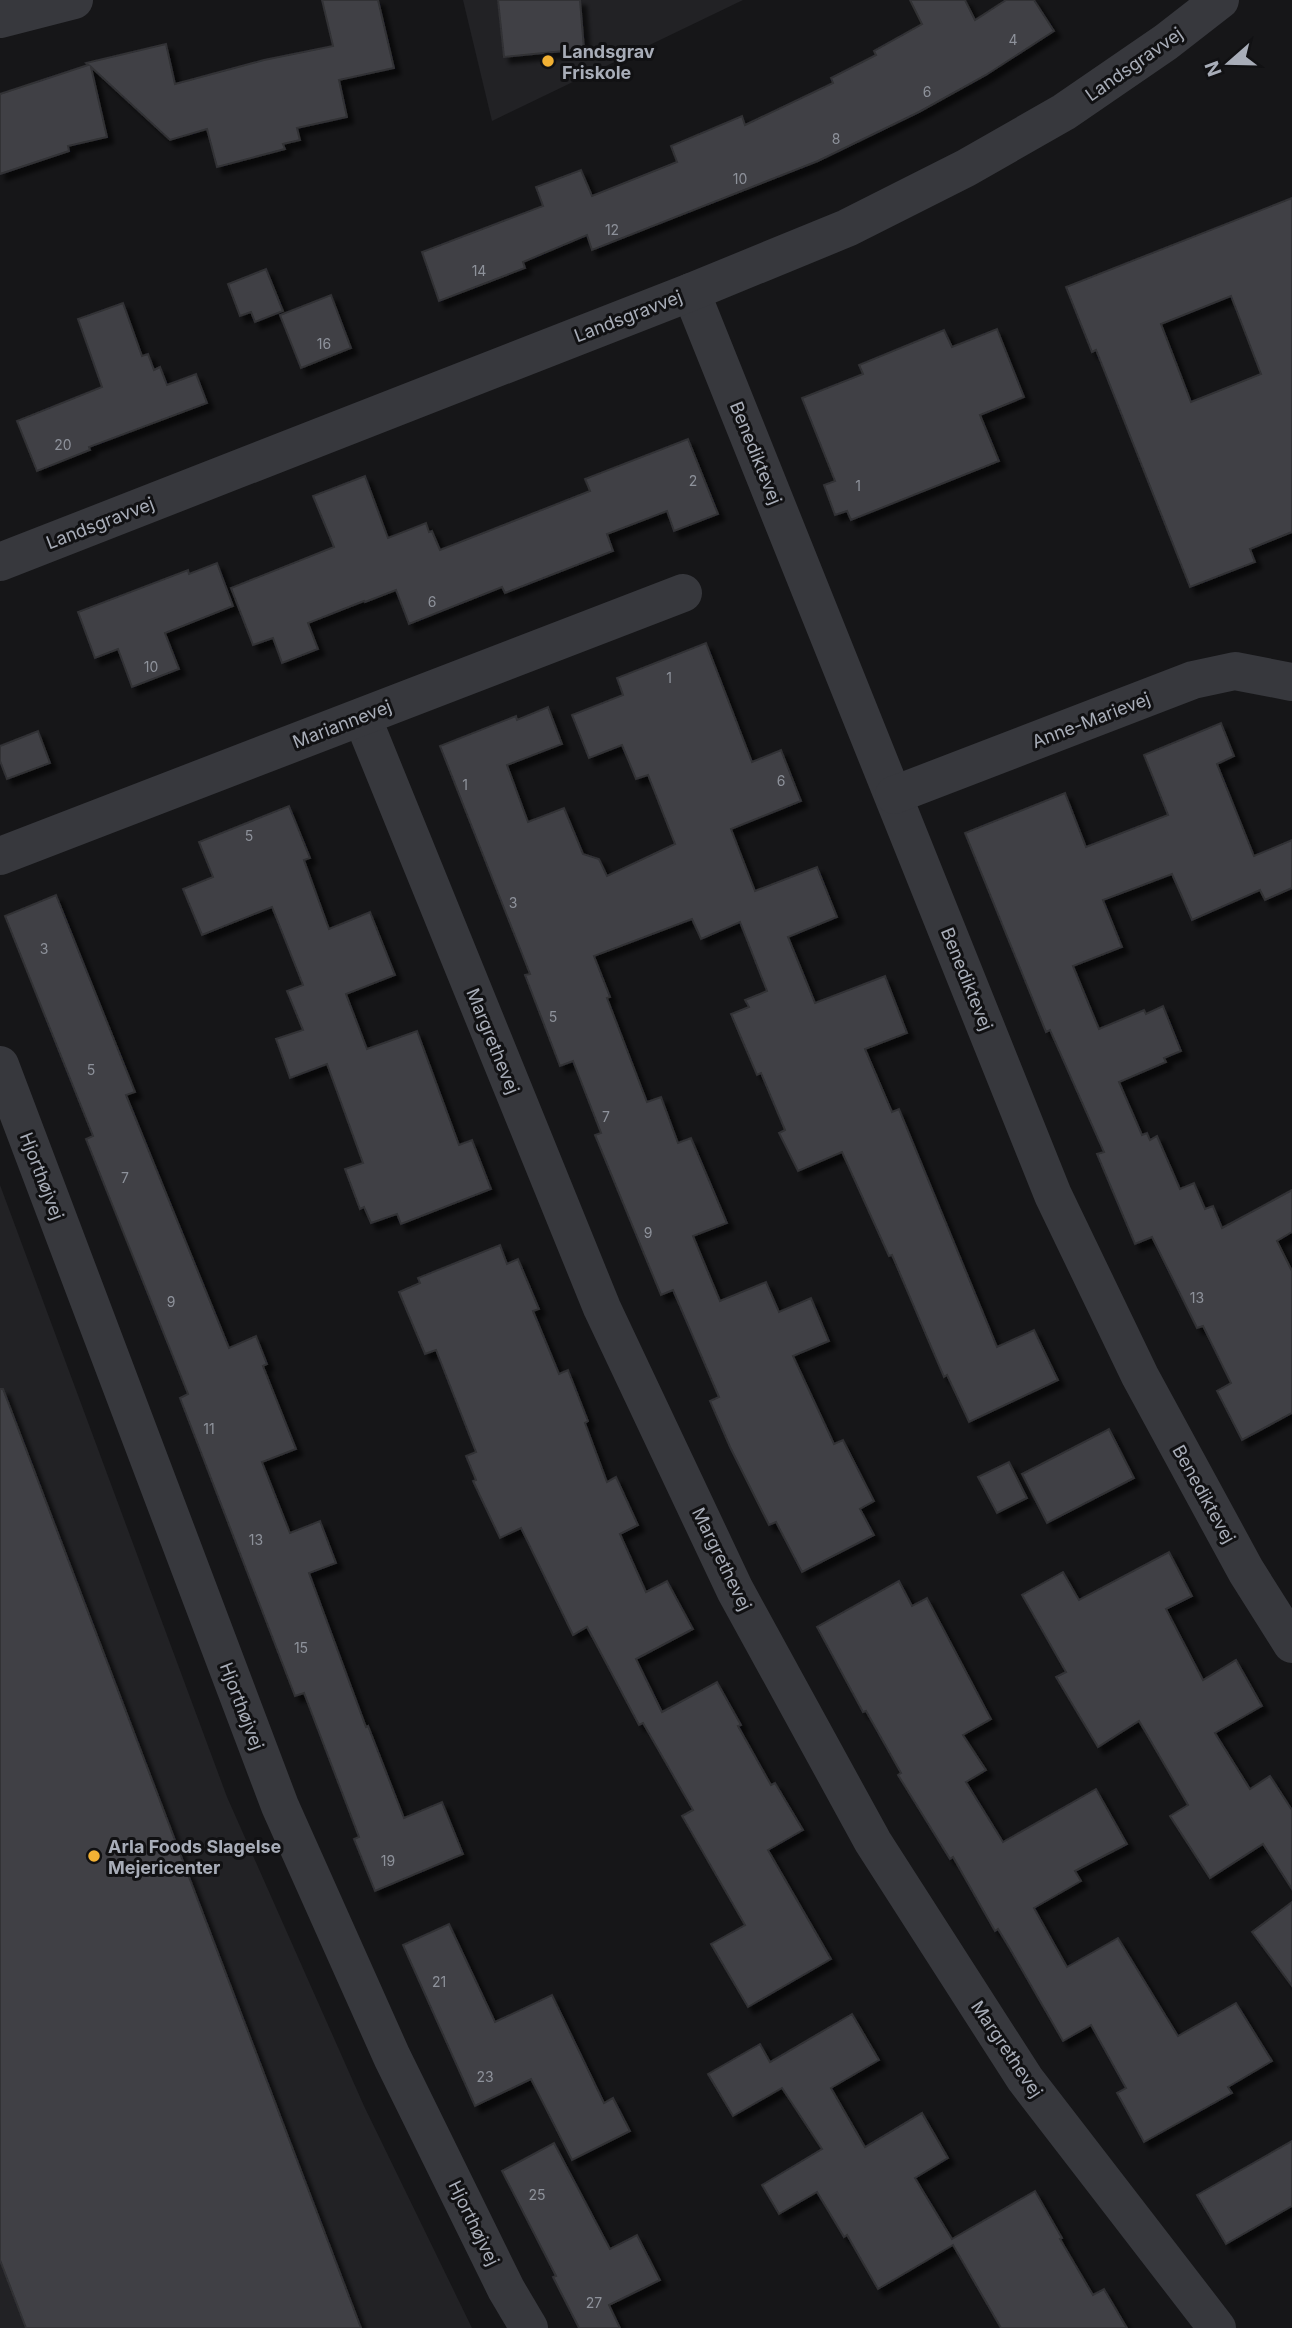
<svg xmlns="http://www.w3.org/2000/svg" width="1292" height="2328" font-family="Inter,sans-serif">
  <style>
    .built { fill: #222225 }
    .building { fill: #404145; stroke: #303034; stroke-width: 2; fill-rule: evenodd; filter: url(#shadow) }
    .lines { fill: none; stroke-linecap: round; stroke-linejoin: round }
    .minor { stroke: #37383d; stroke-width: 38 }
    .poi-dot { fill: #f2b134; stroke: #111113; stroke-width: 2.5 }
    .labels { text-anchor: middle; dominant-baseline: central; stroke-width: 6; stroke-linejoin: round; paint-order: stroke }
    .number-label { font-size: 14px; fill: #8e929b }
    .poi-label { font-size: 18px; font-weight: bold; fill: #a8adb8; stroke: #111113; text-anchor: start }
    .street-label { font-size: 18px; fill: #a8adb8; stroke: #111113 }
  </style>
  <defs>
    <filter id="shadow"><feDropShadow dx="6" dy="6" stdDeviation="2" flood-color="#0009"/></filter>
  </defs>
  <rect width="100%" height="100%" fill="#161618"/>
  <g class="built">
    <path d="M463,0H743L492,121Z"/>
    <path d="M0,1185L227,1797L364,2106L472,2328H0Z"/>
  </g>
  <g class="building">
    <path d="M322,0H378L394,68L339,80L347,117L297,128L300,140L283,144L285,149L217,167L207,129L170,140L91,67L107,137L68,146L69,151L0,174V94L88,65L86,63L166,44L175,84L264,60L333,46Z"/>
    <path d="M498,0H580L584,49L504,57Z"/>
    <path d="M910,0H965L975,20L1006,0H1034L1054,31L986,75L919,112L818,161L592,250L587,235L523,262L525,268L439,301L422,252L543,206L536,187L581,170L592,196L677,162L671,146L742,116L745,125L833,83L831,78L876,55L874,51L922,24Z"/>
    <path d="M1292,198V532L1250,549L1255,562L1190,587L1096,350L1092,352L1066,287ZM1231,296L1261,374L1191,402L1161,324Z"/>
    <path d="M266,269L283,311L255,322L251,312L240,316L228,284Z"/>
    <path d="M331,295L351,348L301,368L280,315Z"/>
    <path d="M123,303L142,356L148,354L154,370L160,367L167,385L196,374L207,403L89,447L90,450L37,471L17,421L102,387L78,319Z"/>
    <path d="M997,329L1024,397L980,415L999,461L851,520L847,511L835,515L824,485L835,481L802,398L863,374L859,365L944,330L952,347Z"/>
    <path d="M688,439L718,514L674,531L667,511L607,534L613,551L505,593L502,587L409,624L396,590L365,602L364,601L308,623L318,649L282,663L273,638L253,645L231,588L334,547L313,496L365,476L388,538L426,523L429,532L432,531L440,550L590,491L585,479Z"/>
    <path d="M217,563L233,606L165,633L179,669L132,687L118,649L95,658L78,612L188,570L189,574Z"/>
    <path d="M706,643L752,762L781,750L801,801L731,829L755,891L817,867L837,917L788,937L815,1003L885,976L907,1033L865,1049L892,1112L899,1109L997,1347L1034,1330L1058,1380L969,1422L947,1375L944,1377L892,1255L889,1256L842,1152L798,1171L779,1133L785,1130L761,1073L757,1075L731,1014L749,1007L745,1000L767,991L740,922L701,939L692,919L594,956L610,997L607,998L647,1102L661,1097L678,1143L691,1138L727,1223L693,1236L720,1301L766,1282L779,1312L811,1298L829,1341L793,1356L834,1444L843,1440L874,1501L860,1509L874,1535L802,1572L776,1522L769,1525L730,1447L710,1401L719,1397L673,1290L661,1295L595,1135L601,1133L573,1061L560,1066L525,975L530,974L440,746L516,716L517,720L548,707L562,744L507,765L528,822L564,808L583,854L599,859L607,876L675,844L648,775L636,779L622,745L589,758L572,715L623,695L617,678Z"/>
    <path d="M1221,723L1234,756L1217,764L1254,856L1292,840V888L1265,900L1260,890L1192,920L1172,874L1103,900L1122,947L1073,966L1099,1029L1144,1010L1146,1014L1163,1006L1181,1051L1164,1058L1166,1062L1119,1082L1142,1135L1147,1133L1150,1140L1157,1136L1180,1189L1194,1183L1205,1209L1213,1206L1222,1228L1292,1190V1232L1277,1241L1292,1271V1413L1242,1440L1217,1391L1231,1383L1203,1326L1197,1328L1152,1237L1135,1244L1097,1154L1104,1152L1050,1030L1046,1032L965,833L1065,793L1086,847L1168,815L1144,755Z"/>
    <path d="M38,731L50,763L7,779L0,761V746Z"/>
    <path d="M289,806L310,858L304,860L329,929L370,912L395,975L346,994L367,1049L417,1031L459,1145L472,1140L491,1189L401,1224L397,1214L371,1223L364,1207L360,1209L345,1169L363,1163L327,1064L290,1078L276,1039L303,1030L287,991L303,985L272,907L202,935L183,889L213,877L199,842Z"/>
    <path d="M56,895L135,1092L126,1095L229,1348L256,1336L267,1364L263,1366L296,1449L262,1462L290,1533L320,1521L336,1563L309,1573L366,1727L368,1726L404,1818L442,1802L463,1854L375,1891L354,1839L359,1837L304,1693L295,1696L180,1398L188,1394L86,1139L93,1136L5,916Z"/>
    <path d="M500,1245L507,1264L518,1259L539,1309L533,1311L559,1374L568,1370L588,1421L585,1423L607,1482L616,1477L638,1525L620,1534L646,1592L667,1581L693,1629L636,1659L662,1712L717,1682L741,1725L738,1726L771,1785L775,1783L803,1830L768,1850L831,1959L748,2007L711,1944L745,1925L682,1816L693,1810L643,1723L639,1725L587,1627L573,1635L521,1528L500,1538L473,1481L476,1480L466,1456L476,1452L436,1350L425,1354L399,1292L420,1283L418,1278Z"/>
    <path d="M0,1389H3L361,2328H26L0,2260Z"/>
    <path d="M1109,1429L1134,1478L1047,1523L1022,1474Z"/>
    <path d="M1009,1462L1027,1498L997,1513L978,1477Z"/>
    <path d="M1169,1552L1192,1596L1166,1609L1203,1680L1236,1660L1262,1706L1215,1733L1250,1789L1270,1776L1292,1810V1889L1263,1844L1210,1878L1170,1816L1188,1805L1139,1721L1098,1747L1056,1677L1066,1672L1022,1595L1063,1572L1079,1600Z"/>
    <path d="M899,1581L912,1606L927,1598L991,1719L963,1735L986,1770L966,1782L1003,1842L1096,1789L1127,1844L1075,1871L1081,1881L1034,1908L1067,1967L1118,1938L1178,2036L1236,2003L1272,2061L1228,2087L1232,2093L1144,2142L1117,2093L1126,2088L1091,2025L1063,2041L1010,1949L998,1929L995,1931L953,1857L950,1859L898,1775L901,1773L866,1711L863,1712L817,1627Z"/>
    <path d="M1292,1902V1986L1252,1932Z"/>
    <path d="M449,1924L495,2022L552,1995L604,2103L613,2098L630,2131L572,2160L531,2079L475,2106L403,1945Z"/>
    <path d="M852,2014L879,2060L831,2088L865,2147L922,2113L948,2158L915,2178L952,2239L1035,2191L1062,2238L1060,2239L1093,2295L1104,2289L1127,2328H1001L953,2245L878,2289L847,2235L844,2237L817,2192L779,2214L762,2185L822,2149L782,2088L733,2116L708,2074L760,2044L770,2062Z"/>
    <path d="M1292,2141V2206L1226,2244L1197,2195Z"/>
    <path d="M554,2143L610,2249L637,2235L660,2280L609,2305L620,2328H579L553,2277L556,2276L502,2171Z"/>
  </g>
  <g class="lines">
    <g class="minor">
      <path d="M0,19L74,0"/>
      <path d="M691,292L1053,1195L1140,1376L1246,1571L1292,1644"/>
      <path d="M0,562L691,292L847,228L966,168L1064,112L1166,42L1220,0"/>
      <path d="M362,717L602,1308L735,1590L873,1842L1025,2079L1217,2328"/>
      <path d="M894,795L1193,680L1235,671L1292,682"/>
      <path d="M0,856L683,593"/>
      <path d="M0,1065L280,1806L392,2057L506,2289L529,2328"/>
    </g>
  </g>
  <g class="poi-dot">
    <circle cx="548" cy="61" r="7"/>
    <circle cx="94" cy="1856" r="7"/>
  </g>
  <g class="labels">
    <g class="number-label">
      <text x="1013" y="39">4</text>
      <text x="927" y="91">6</text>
      <text x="836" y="138">8</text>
      <text x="740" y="178">10</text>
      <text x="612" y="229">12</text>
      <text x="479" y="270">14</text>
      <text x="324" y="343">16</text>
      <text x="63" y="444">20</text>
      <text x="693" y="480">2</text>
      <text x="858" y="485">1</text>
      <text x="432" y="601">6</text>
      <text x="151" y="666">10</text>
      <text x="669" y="677">1</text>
      <text x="781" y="780">6</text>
      <text x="465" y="784">1</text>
      <text x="249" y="835">5</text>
      <text x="513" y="902">3</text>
      <text x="44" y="948">3</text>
      <text x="553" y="1016">5</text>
      <text x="91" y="1069">5</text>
      <text x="606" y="1116">7</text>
      <text x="125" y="1177">7</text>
      <text x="648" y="1232">9</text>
      <text x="1197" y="1297">13</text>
      <text x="171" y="1301">9</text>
      <text x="209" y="1428">11</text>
      <text x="256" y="1539">13</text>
      <text x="301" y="1647">15</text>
      <text x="388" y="1860">19</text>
      <text x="439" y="1981">21</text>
      <text x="485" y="2076">23</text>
      <text x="537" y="2194">25</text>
      <text x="594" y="2302">27</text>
    </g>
    <g class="poi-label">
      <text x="562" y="51">Landsgrav<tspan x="562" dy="21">Friskole</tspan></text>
      <text x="108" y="1846">Arla Foods Slagelse<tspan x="108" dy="21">Mejericenter</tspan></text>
    </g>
    <g class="street-label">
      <text transform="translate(1134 64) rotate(-35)">Landsgravvej</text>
      <text transform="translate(628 316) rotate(-21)">Landsgravvej</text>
      <text transform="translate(756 453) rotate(68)">Benediktevej</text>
      <text transform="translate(100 523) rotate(-21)">Landsgravvej</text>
      <text transform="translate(1091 720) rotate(-21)">Anne-Marievej</text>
      <text transform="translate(342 724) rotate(-21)">Mariannevej</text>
      <text transform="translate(967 979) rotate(68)">Benediktevej</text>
      <text transform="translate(493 1041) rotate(68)">Margrethevej</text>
      <text transform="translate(42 1176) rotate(69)">Hjorthøjvej</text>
      <text transform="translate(1204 1494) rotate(61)">Benediktevej</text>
      <text transform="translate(722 1559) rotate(64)">Margrethevej</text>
      <text transform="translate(242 1706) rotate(69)">Hjorthøjvej</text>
      <text transform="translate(1007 2049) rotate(56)">Margrethevej</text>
      <text transform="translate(474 2223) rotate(64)">Hjorthøjvej</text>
    </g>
  </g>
  <g transform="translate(1229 63) rotate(250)" stroke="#111113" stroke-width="5" paint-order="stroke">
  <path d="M0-5L12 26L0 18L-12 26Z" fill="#a8adb8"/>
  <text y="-10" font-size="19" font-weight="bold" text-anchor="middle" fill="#a8adb8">N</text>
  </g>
</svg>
